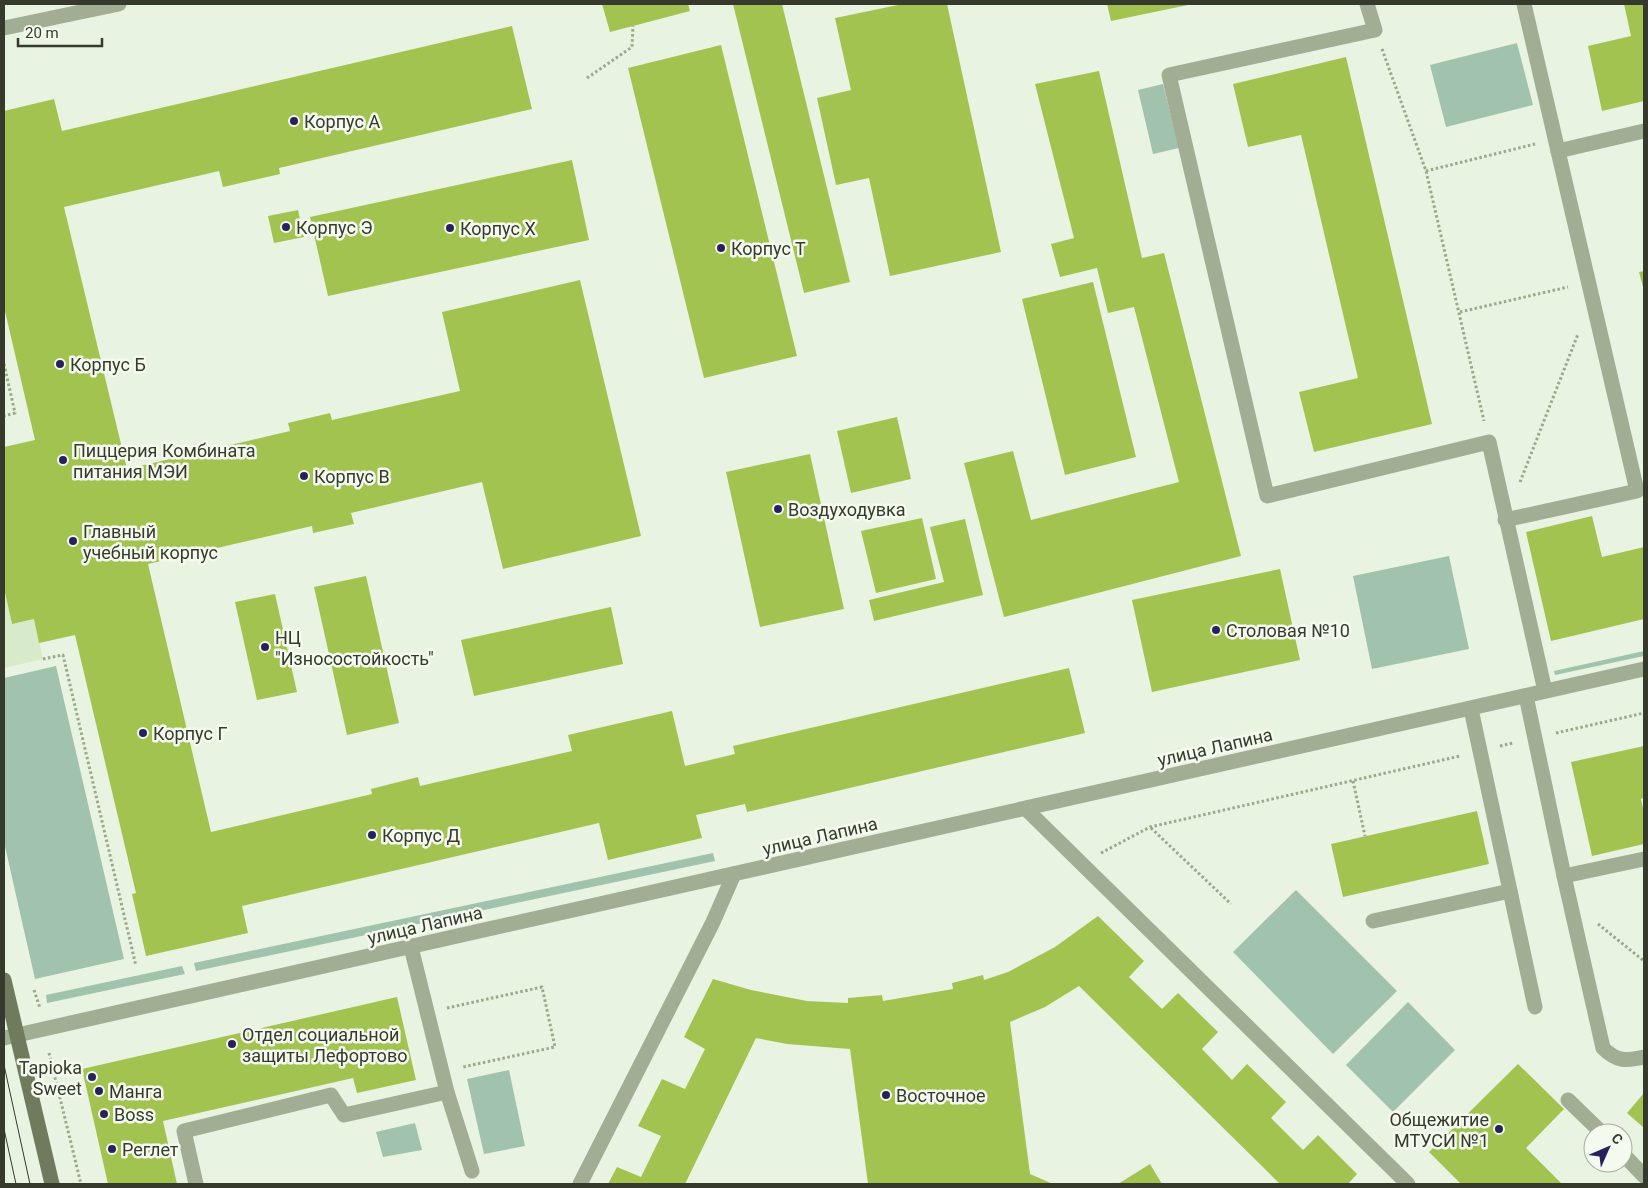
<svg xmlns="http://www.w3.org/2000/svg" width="1648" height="1188" font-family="Roboto,sans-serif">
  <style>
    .green { fill: #a1c2ad }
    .plaza { fill: #d7eac9 }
    .building { fill: #a3c350 }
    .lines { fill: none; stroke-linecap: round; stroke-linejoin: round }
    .path { stroke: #9ba88a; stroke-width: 3; stroke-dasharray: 2.5 2.5; stroke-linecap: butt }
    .minor { stroke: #a2ae93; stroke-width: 15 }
    .major { stroke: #707b5d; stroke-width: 15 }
    .tram { stroke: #353a2c; stroke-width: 1 }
    .poi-dot { fill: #27225b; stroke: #f4faee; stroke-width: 2 }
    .labels { text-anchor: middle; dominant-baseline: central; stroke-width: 5; stroke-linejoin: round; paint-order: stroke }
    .poi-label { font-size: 18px; fill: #353a2c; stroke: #f4faee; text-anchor: start }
    .street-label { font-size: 18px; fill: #353a2c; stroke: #f4faee }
  </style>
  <rect width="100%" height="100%" fill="#e9f3e2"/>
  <g class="green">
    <path d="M1517,43L1533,105L1446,127L1430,65Z"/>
    <path d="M1163,84L1179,148L1153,154L1138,90Z"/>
    <path d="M1449,556L1469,649L1372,669L1353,576Z"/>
    <path d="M1644,651V656L1555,675L1554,671Z"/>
    <path d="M56,666L124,959L35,979L4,842V678Z"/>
    <path d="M713,853L715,861L196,971L194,963Z"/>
    <path d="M1296,890L1397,991L1333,1054L1233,952Z"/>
    <path d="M182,966L185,974L47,1003L46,995Z"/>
    <path d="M1408,1002L1455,1050L1393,1112L1346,1065Z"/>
    <path d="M509,1070L525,1146L484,1154L467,1079Z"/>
    <path d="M415,1123L422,1150L383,1157L376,1132Z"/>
  </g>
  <path class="plaza" d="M4,588L12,624L34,619L43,659L4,668Z"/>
  <g class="building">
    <path d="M602,4H688L690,11L610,32Z"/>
    <path d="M733,4H782L850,282L804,293Z"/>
    <path d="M903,4H947L1001,252L890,276L869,178L836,185L817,98L851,90L835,18Z"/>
    <path d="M1107,4H1188V5L1111,21Z"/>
    <path d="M1624,4H1644V101L1602,111L1588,46L1631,36Z"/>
    <path d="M512,26L532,109L279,168L280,174L223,187L219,171L64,207L127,469L290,431L288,423L330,413L332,420L460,391L442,312L580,280L641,536L503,569L482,482L351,513L354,524L313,533L312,526L148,564L211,832L372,794L371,789L418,777L420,786L572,751L568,735L672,711L685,766L735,754L733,746L1069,668L1085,733L747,812L745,804L696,815L702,838L608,860L599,823L242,906L248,933L146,956L132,894L136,893L75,635L39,643L34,619L12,624L4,588V447L35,440L4,307V111L54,99L62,131Z"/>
    <path d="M721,45L797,356L704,378L628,68Z"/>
    <path d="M1346,57L1432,424L1314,452L1299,392L1358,378L1301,135L1248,147L1233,84Z"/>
    <path d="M1099,71L1142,258L1164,253L1241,556L1004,617L964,463L1013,451L1031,520L1179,482L1134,307L1108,313L1097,268L1060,277L1051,244L1074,238L1035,84Z"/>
    <path d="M572,160L589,240L328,296L310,217Z"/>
    <path d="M298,210L304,237L274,243L268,216Z"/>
    <path d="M1644,271V291L1639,272Z"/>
    <path d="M1093,282L1136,457L1065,475L1022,299Z"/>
    <path d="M897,417L911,479L851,493L837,431Z"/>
    <path d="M810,454L844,609L760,627L726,472Z"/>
    <path d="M1592,516L1602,557L1644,547V619L1551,641L1526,532Z"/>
    <path d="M922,518L936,579L876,593L861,531Z"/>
    <path d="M965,519L983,595L874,621L869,600L944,582L930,527Z"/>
    <path d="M1280,569L1300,660L1152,692L1132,600Z"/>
    <path d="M366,576L399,723L347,735L314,587Z"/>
    <path d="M275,594L297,692L257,700L235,602Z"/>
    <path d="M611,607L623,664L474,696L461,640Z"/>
    <path d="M1644,746V798L1641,799L1644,813V844L1592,856L1571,762Z"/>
    <path d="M1477,811L1489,864L1343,897L1331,844Z"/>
    <path d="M1098,916L1144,961L1129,977L1162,1009L1178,993L1218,1032L1202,1049L1232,1080L1247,1064L1286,1102L1271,1118L1303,1150L1318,1135L1357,1174L1348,1184H1280L1079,986L1045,1007L1010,1022L1030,1174L1053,1184H868L850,1049L787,1044L756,1038L685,1184H608L617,1167L641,1177L661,1136L638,1126L662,1079L685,1089L705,1049L684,1037L713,979L751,990L807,1001L848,1003V998L882,995L883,1001L953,989L952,983L983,975L984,980L1008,972L1055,947Z"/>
    <path d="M397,997L416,1080L357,1093L353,1078L163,1121L177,1184H108L82,1069Z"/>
    <path d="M1518,1064L1564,1109L1526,1148L1562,1184H1461L1429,1152Z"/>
    <path d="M1644,1093V1128L1627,1113Z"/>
    <path d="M1150,1164L1162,1184H1118Z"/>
  </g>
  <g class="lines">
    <g class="path">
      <path d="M1382,49L1426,171L1484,421"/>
      <path d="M587,78L632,47L633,26"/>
      <path d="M1426,171L1535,144"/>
      <path d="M1460,312L1568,287"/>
      <path d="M4,364L15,413L4,416"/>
      <path d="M1520,482L1578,334"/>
      <path d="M43,659L63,655L136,966"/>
      <path d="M1556,733L1644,713"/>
      <path d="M1500,746L1513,743"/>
      <path d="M1353,781L1365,836"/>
      <path d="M1151,828L1231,904"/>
      <path d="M1101,853L1150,827L1460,756"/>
      <path d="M1598,924L1644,961"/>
      <path d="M34,990L40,1008"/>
      <path d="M447,1008L542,987L555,1047L463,1067"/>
      <path d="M49,1053L81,1184"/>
    </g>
    <g class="minor">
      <path d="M1367,4L1375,30L1169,75L1267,496L1489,442L1545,691"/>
      <path d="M1524,4L1558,151L1644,131"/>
      <path d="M4,28L119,4"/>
      <path d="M1505,520L1637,491L1558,151"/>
      <path d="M1526,696L1564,876L1644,859"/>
      <path d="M1471,709L1535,1007"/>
      <path d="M1026,809L1408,1184"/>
      <path d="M1564,876L1603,1048C1617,1062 1626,1061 1644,1057"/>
      <path d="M1373,921L1510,891"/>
      <path d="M4,1038L1644,669"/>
      <path d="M447,1092L472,1171"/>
      <path d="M1568,1100L1602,1133"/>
      <path d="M1623,1154L1644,1176"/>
      <path d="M196,1184L184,1131L331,1095L344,1115L447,1092L411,947"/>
      <path d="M580,1184L713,922L734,874"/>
    </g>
    <path class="major" d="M4,980L52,1184"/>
    <g class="tram">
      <path d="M4,1065L30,1184"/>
      <path d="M4,1129L16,1184"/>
    </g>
  </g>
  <g class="poi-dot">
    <circle cx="294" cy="121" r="5"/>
    <circle cx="286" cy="227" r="5"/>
    <circle cx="450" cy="228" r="5"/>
    <circle cx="721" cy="248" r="5"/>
    <circle cx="60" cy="364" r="5"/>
    <circle cx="63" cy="460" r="5"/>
    <circle cx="304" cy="476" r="5"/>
    <circle cx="778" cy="509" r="5"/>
    <circle cx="73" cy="541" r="5"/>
    <circle cx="1216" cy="630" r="5"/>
    <circle cx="265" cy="647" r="5"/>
    <circle cx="143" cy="733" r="5"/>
    <circle cx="372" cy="835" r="5"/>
    <circle cx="232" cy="1044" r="5"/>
    <circle cx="92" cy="1077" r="5"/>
    <circle cx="99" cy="1091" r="5"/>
    <circle cx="886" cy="1095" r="5"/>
    <circle cx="104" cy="1114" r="5"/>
    <circle cx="1499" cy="1129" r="5"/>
    <circle cx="112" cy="1149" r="5"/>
  </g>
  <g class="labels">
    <g class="poi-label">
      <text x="304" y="121">Корпус А</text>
      <text x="296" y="227">Корпус Э</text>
      <text x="460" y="228">Корпус Х</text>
      <text x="731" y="248">Корпус Т</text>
      <text x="70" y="364">Корпус Б</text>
      <text x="73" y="450">Пиццерия Комбината<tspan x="73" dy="21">питания МЭИ</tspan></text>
      <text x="314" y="476">Корпус В</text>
      <text x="788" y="509">Воздуходувка</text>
      <text x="83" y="531">Главный<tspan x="83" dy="21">учебный корпус</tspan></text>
      <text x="1226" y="630">Столовая №10</text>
      <text x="275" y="637">НЦ<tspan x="275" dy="21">"Износостойкость"</tspan></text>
      <text x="153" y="733">Корпус Г</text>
      <text x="382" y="835">Корпус Д</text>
      <text x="242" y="1034">Отдел социальной<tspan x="242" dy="21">защиты Лефортово</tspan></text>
      <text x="82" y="1067" text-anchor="end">Tapioka<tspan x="82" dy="21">Sweet</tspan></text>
      <text x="109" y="1091">Манга</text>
      <text x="896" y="1095">Восточное</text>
      <text x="114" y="1114">Boss</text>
      <text x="1489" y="1119" text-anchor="end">Общежитие<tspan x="1489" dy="21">МТУСИ №1</tspan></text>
      <text x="122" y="1149">Реглет</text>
    </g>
    <g class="street-label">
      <text transform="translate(1215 747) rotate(-13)">улица Лапина</text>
      <text transform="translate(820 836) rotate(-13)">улица Лапина</text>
      <text transform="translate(425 925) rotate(-13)">улица Лапина</text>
    </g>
  </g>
  <rect width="1648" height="1188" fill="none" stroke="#353a2c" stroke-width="10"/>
  <g transform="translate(1608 1148) rotate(45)"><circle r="24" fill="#f4faee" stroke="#a8ada0"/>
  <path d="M0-4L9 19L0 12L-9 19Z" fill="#27225b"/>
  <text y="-8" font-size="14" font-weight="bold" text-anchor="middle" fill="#353a2c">С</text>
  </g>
  <path d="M18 38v8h84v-8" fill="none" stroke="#353a2c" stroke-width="2.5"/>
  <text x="25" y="38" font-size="15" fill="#353a2c" stroke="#f4faee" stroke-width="4" paint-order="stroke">20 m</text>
</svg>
